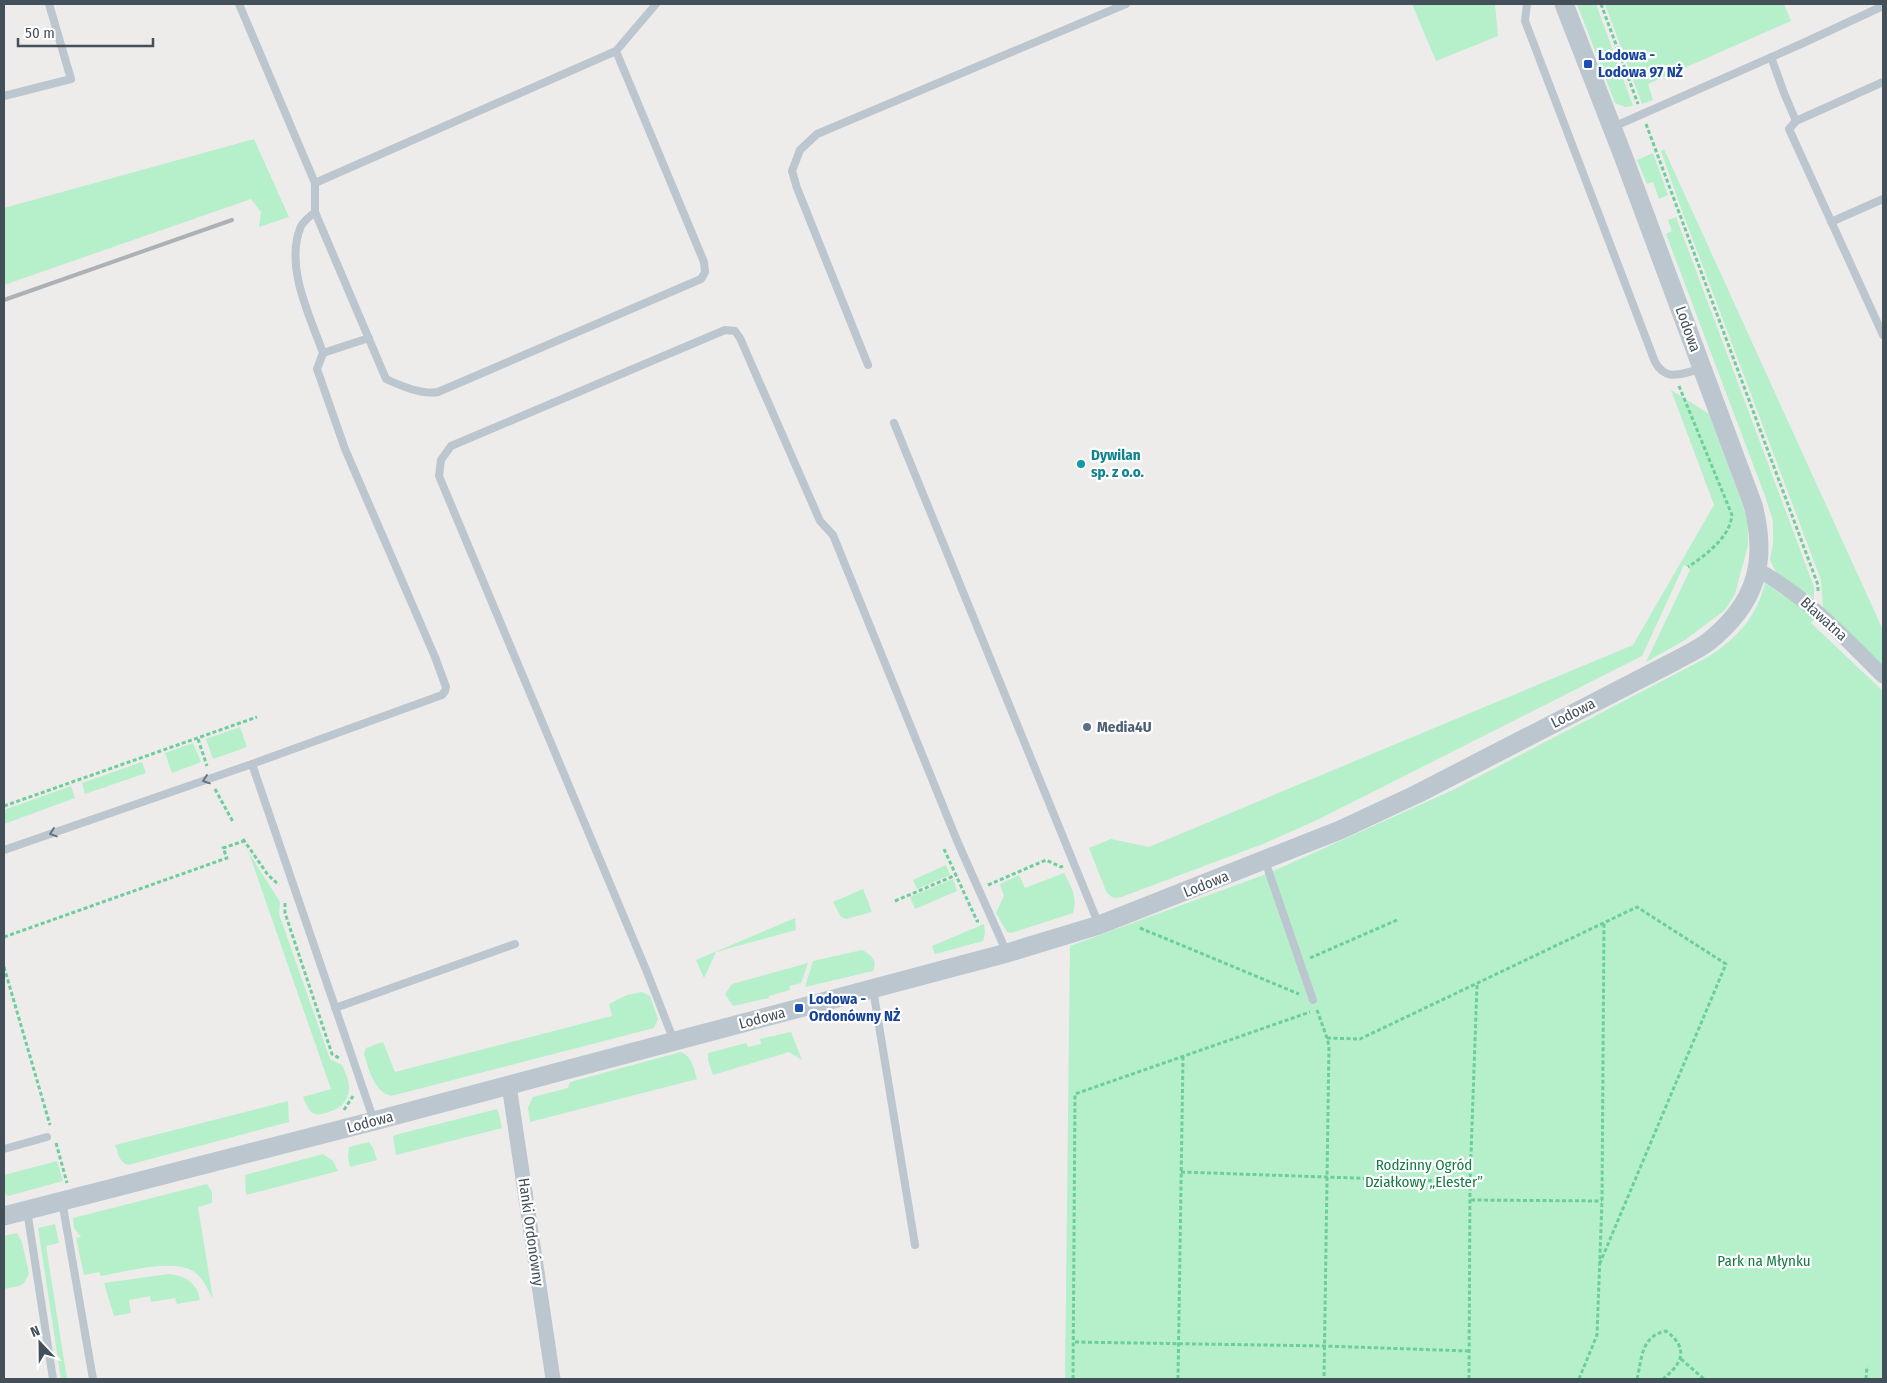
<svg xmlns="http://www.w3.org/2000/svg" width="1887" height="1383" font-family="'Fira Sans Condensed',sans-serif">
  <style>
    .green { fill: #b5f0ca }
    .lines { fill: none; stroke-linecap: round; stroke-linejoin: round }
    .path { stroke: #6ccf9b; stroke-width: 3; stroke-dasharray: 4 2.5; stroke-linecap: butt }
    .service { stroke: #bbc6cf; stroke-width: 8 }
    .minor { stroke: #bbc6cf; stroke-width: 15 }
    .tertiary { stroke: #bbc6cf; stroke-width: 19 }
    .rail { stroke: #adb1b6; stroke-width: 4 }
    .oneway { stroke: #67737c }
    .transit-dot { fill: #1a4fb4; stroke: #fff; stroke-width: 2 }
    .culture-dot { fill: #0f9aa8; stroke: #fff; stroke-width: 2 }
    .service-dot { fill: #5c6f8a; stroke: #fff; stroke-width: 2 }
    .labels { text-anchor: middle; dominant-baseline: central; stroke-width: 4.5; stroke-linejoin: round; paint-order: stroke }
    .transit-label { font-size: 15px; font-weight: bold; fill: #164399; stroke: #fff; text-anchor: start }
    .street-label { font-size: 15px; fill: #434f59; stroke: #fff }
    .culture-label { font-size: 15px; font-weight: bold; fill: #0d838f; stroke: #fff; text-anchor: start }
    .service-label { font-size: 15px; font-weight: bold; fill: #4e5e75; stroke: #fff; text-anchor: start }
    .park-label { font-size: 15px; fill: #127c43; stroke: #fff }
  </style>
  <rect width="100%" height="100%" fill="#eeebeb"/>
  <g class="green">
    <path d="M1412,4H1495L1498,36L1436,61Z"/>
    <path d="M1577,4H1596L1633,106L1625,107L1615,103Z"/>
    <path d="M1605,4H1784L1791,21L1648,84L1653,100L1642,104Z"/>
    <path d="M254,139L289,217L259,227L261,212L251,199L4,285V208Z"/>
    <path d="M1664,149L1883,630V665L1823,609L1821,580L1682,211L1661,151Z"/>
    <path d="M1653,153L1668,195L1659,199L1653,182L1647,184L1637,160Z"/>
    <path d="M1676,217L1814,587V603L1776,572L1770,560L1773,543V521L1765,496L1666,234L1672,231L1668,220Z"/>
    <path d="M1671,390L1709,414L1743,506L1748,525V545L1735,594L1725,610L1685,640L1646,662L1690,570L1688,567L1684,565L1642,656L1317,820L1263,844L1124,896C1115,899 1112,899 1106,891L1089,848L1111,839L1149,847L1633,645L1714,505Z"/>
    <path d="M1765,583L1816,617L1811,623L1883,691V1379H1065L1070,946L1269,873L1453,790L1708,657C1736,639 1757,617 1765,583Z"/>
    <path d="M240,727L247,747L213,759L206,739Z"/>
    <path d="M193,743L201,762L172,773L165,753Z"/>
    <path d="M142,762L146,773L85,794L82,783Z"/>
    <path d="M71,786L75,798L4,824V810Z"/>
    <path d="M249,853L280,902L279,914L330,1059L342,1065C345,1072 349,1079 349,1087C349,1103 338,1110 325,1113C321,1114 317,1116 313,1113C308,1110 305,1102 303,1097L331,1089Z"/>
    <path d="M946,865L950,875L917,889L913,880Z"/>
    <path d="M1064,873C1071,886 1078,898 1073,913L1011,933L1007,932L996,913L1004,896L1000,884L1019,875L1025,888Z"/>
    <path d="M953,879L957,891L915,909L910,897Z"/>
    <path d="M863,889L872,912L846,919L841,917L833,902Z"/>
    <path d="M795,918L796,930L716,952L704,978L696,960Z"/>
    <path d="M984,924L985,933L983,941L935,954L932,946Z"/>
    <path d="M862,950C870,954 878,960 873,971L805,987L813,961Z"/>
    <path d="M808,963L801,983L789,986L790,990L769,996V998L733,1006L725,994L732,984Z"/>
    <path d="M642,992L650,996L658,1019L654,1028L391,1096C373,1091 369,1069 364,1054L366,1048L383,1042L395,1072L612,1016L609,1004L627,995Z"/>
    <path d="M791,1032L802,1060L789,1052L713,1075L708,1060V1053L746,1043L748,1047L761,1044L760,1039Z"/>
    <path d="M681,1052C693,1058 693,1067 697,1079L530,1122L528,1107L533,1097L568,1088L570,1082Z"/>
    <path d="M288,1101L289,1122L128,1165C119,1163 118,1152 115,1145Z"/>
    <path d="M497,1109L499,1114L502,1128L396,1155L393,1137L395,1135Z"/>
    <path d="M369,1142L373,1148L377,1160L350,1167L348,1157L349,1147Z"/>
    <path d="M323,1154L333,1161L338,1171L246,1195L245,1175Z"/>
    <path d="M57,1161L63,1181L8,1196L4,1193V1175Z"/>
    <path d="M207,1184L212,1192V1203L198,1207L213,1299C208,1290 204,1280 196,1273C176,1257 125,1272 101,1276L99,1272L84,1275L76,1238L81,1237L74,1228L73,1218Z"/>
    <path d="M55,1224L59,1243L46,1246L67,1379H61L38,1228Z"/>
    <path d="M17,1233L22,1242L29,1274L24,1283L19,1286L4,1289V1236Z"/>
    <path d="M169,1274C186,1276 197,1283 200,1300L177,1304L175,1298L151,1302L150,1296L129,1300L131,1313L114,1316L104,1283Z"/>
  </g>
  <g class="lines">
    <g class="path">
      <path d="M1601,4L1638,104"/>
      <path d="M1646,124L1818,585V592"/>
      <path d="M1679,386L1732,515C1730,537 1706,555 1688,567"/>
      <path d="M198,739L207,766"/>
      <path d="M215,789L233,822"/>
      <path d="M4,806L257,717"/>
      <path d="M243,839L268,875L279,885"/>
      <path d="M944,849L977,921H979"/>
      <path d="M988,885L1046,860L1061,867L1063,866"/>
      <path d="M895,901L956,875"/>
      <path d="M285,903V913L332,1054L339,1058"/>
      <path d="M1140,928L1299,994"/>
      <path d="M4,937L227,858L223,848L244,841"/>
      <path d="M1310,958L1397,920"/>
      <path d="M4,967L50,1125"/>
      <path d="M1317,1010L1327,1038L1329,1046L1324,1379"/>
      <path d="M1327,1038L1360,1039L1637,907L1726,964L1600,1263"/>
      <path d="M344,1110L353,1096"/>
      <path d="M56,1143L67,1183"/>
      <path d="M1181,1172L1470,1182"/>
      <path d="M1471,1200L1602,1201"/>
      <path d="M1075,1342L1324,1346L1469,1351"/>
      <path d="M1681,1359L1704,1379"/>
      <path d="M1073,1379L1075,1094L1310,1012"/>
      <path d="M1178,1379L1183,1056"/>
      <path d="M1469,1379L1470,1182L1477,985"/>
      <path d="M1579,1379L1597,1335L1602,1201L1604,923"/>
      <path d="M1637,1379C1642,1358 1641,1336 1666,1331C1689,1348 1683,1363 1663,1379"/>
      <path d="M1866,1379L1867,1366"/>
    </g>
    <g class="service">
      <path d="M239,4L315,183"/>
      <path d="M1527,4L1525,21L1655,362C1667,383 1682,373 1701,369"/>
      <path d="M616,51L704,262L705,272L701,279L438,392C422,395 401,386 386,379L315,212V183L616,51L656,4"/>
      <path d="M1771,57L1784,93L1796,121L1789,129L1883,335"/>
      <path d="M4,96L71,79L49,4"/>
      <path d="M1796,121L1883,82"/>
      <path d="M1613,127L1801,44L1883,6"/>
      <path d="M1831,222L1883,199"/>
      <path d="M323,353L369,338"/>
      <path d="M868,365L797,188L792,171L800,150L817,134L1126,4"/>
      <path d="M894,423L1099,925"/>
      <path d="M252,764L374,1121"/>
      <path d="M4,850L252,764L442,695L445,691L446,687L435,657L345,449L317,369L323,353C310,316 284,266 301,226C304,221 310,216 315,212"/>
      <path d="M1265,861L1313,1000"/>
      <path d="M873,989L915,1245"/>
      <path d="M335,1008L515,944"/>
      <path d="M674,1041L647,972L439,476L441,460L451,446L725,330L735,331L740,338L820,521L833,535L958,843L1007,953"/>
      <path d="M4,1149L47,1137"/>
      <path d="M62,1201L93,1379"/>
      <path d="M27,1210L53,1379"/>
    </g>
    <g class="minor">
      <path d="M1758,570C1808,598 1843,636 1883,676"/>
      <path d="M509,1085L553,1379"/>
    </g>
    <path class="tertiary" d="M4,1216L374,1121L924,975L1007,953L1099,925L1340,830L1417,794L1675,661C1686,655 1699,649 1708,642C1756,604 1768,562 1753,505L1622,153L1564,4"/>
    <path class="rail" d="M4,300L232,220"/>
  </g>
  <defs><path id="oneway-chevron" d="M-2-3.5L2.5 0L-2 3.5" fill="none" stroke-width="1.6" stroke-linecap="round" stroke-linejoin="round" transform="scale(1.25)"/></defs>
  <g class="oneway">
    <use href="#oneway-chevron" transform="translate(206 780) rotate(161)"/>
    <use href="#oneway-chevron" transform="translate(53 833) rotate(161)"/>
  </g>
  <g class="transit-dot">
    <rect x="1583" y="59" width="10" height="10" rx="2.5"/>
    <rect x="794" y="1003" width="10" height="10" rx="2.5"/>
  </g>
  <circle class="culture-dot" cx="1081" cy="464" r="5"/>
  <circle class="service-dot" cx="1087" cy="727" r="5"/>
  <g class="labels">
    <g class="transit-label">
      <text x="1598" y="55">Lodowa -<tspan x="1598" dy="17">Lodowa 97 NŻ</tspan></text>
      <text x="809" y="999">Lodowa -<tspan x="809" dy="17">Ordonówny NŻ</tspan></text>
    </g>
    <g class="street-label">
      <text transform="translate(1688 329) rotate(70)">Lodowa</text>
      <text transform="translate(1824 619) rotate(42)">Bławatna</text>
      <text transform="translate(1573 713) rotate(-27)">Lodowa</text>
      <text transform="translate(1206 884) rotate(-22)">Lodowa</text>
      <text transform="translate(762 1018) rotate(-15)">Lodowa</text>
      <text transform="translate(370 1122) rotate(-15)">Lodowa</text>
      <text transform="translate(531 1232) rotate(82)">Hanki Ordonówny</text>
    </g>
    <g class="culture-label">
      <text x="1091" y="455">Dywilan<tspan x="1091" dy="17">sp. z o.o.</tspan></text>
    </g>
    <g class="service-label">
      <text x="1097" y="727">Media4U</text>
    </g>
    <g class="park-label">
      <text x="1424" y="1165">Rodzinny Ogród<tspan x="1424" dy="17">Działkowy „Elester”</tspan></text>
      <text x="1764" y="1261">Park na Młynku</text>
    </g>
  </g>
  <rect width="1887" height="1383" fill="none" stroke="#434f59" stroke-width="10"/>
  <g transform="translate(40 1343) rotate(338)" stroke="#ffffff" stroke-width="4" paint-order="stroke">
  <path d="M0-4L9 19L0 12L-9 19Z" fill="#434f59"/>
  <text y="-8" font-size="14" font-weight="bold" text-anchor="middle" fill="#434f59">N</text>
  </g>
  <path d="M18 38v8h135v-8" fill="none" stroke="#434f59" stroke-width="2.5"/>
  <text x="25" y="38" font-size="15" fill="#434f59" stroke="#ffffff" stroke-width="4" paint-order="stroke">50 m</text>
</svg>
